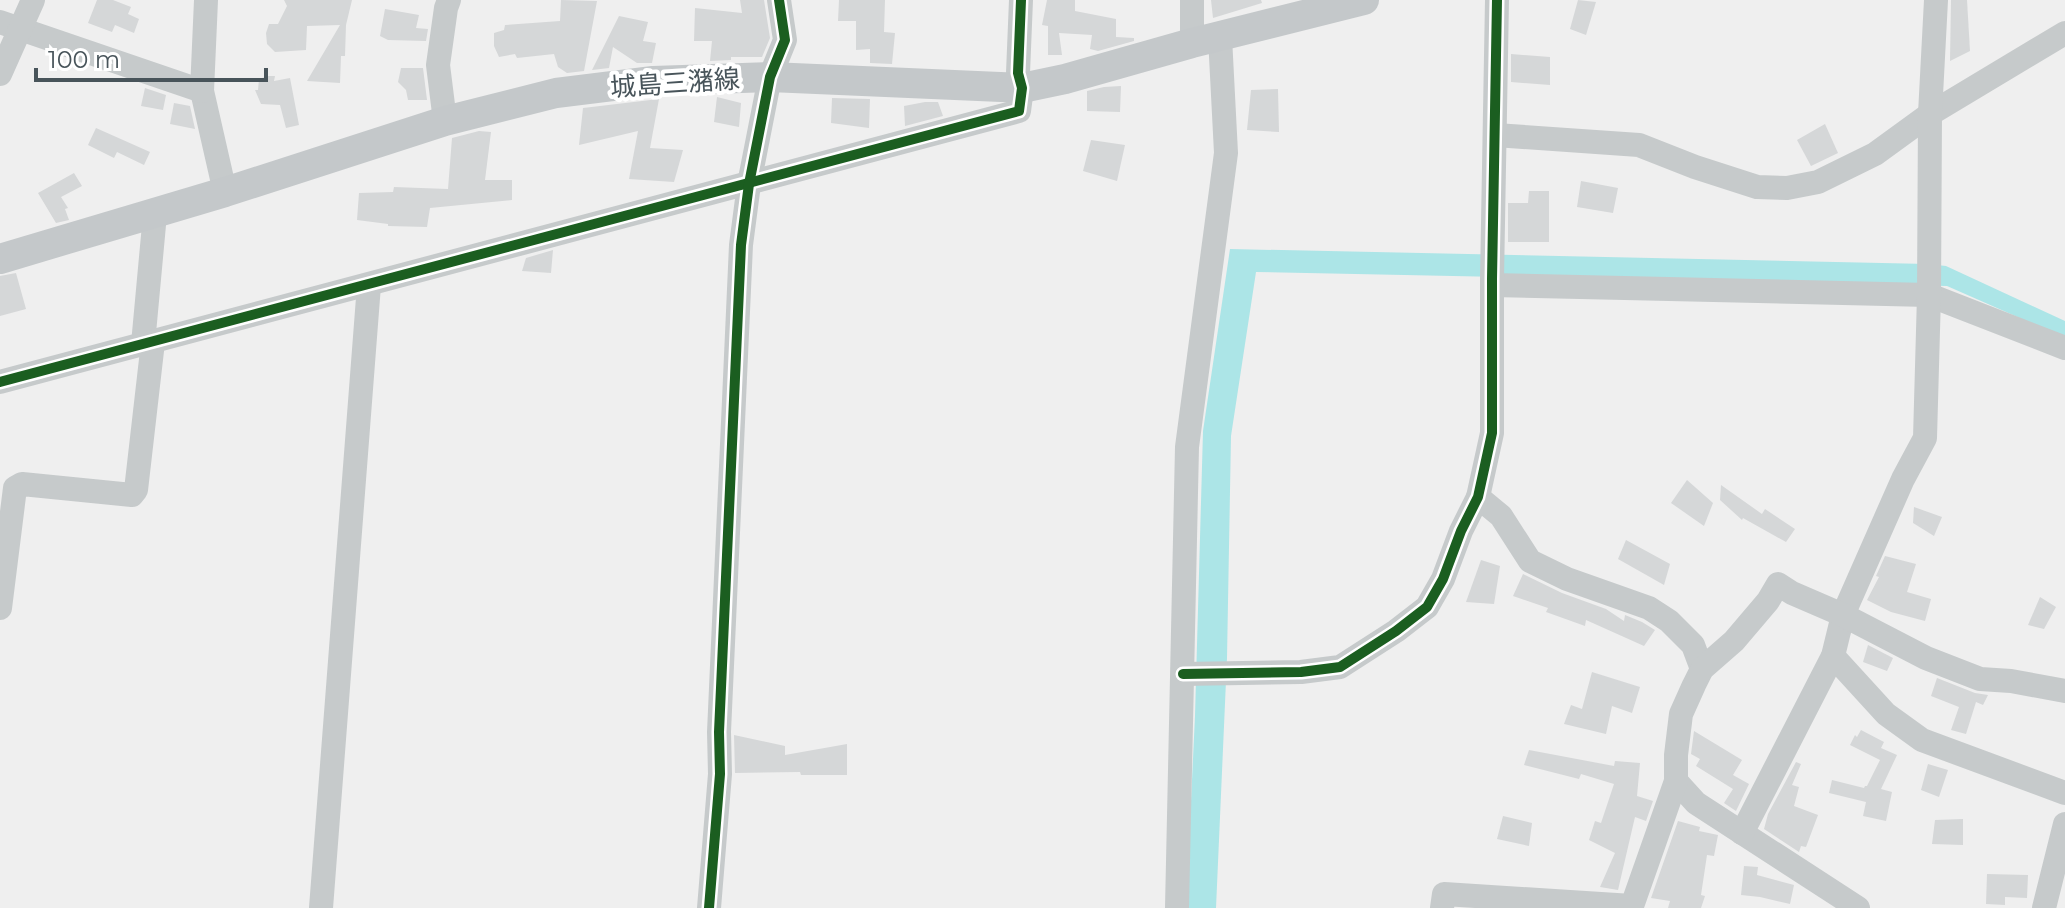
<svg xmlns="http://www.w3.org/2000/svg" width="2065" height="908" font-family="Montserrat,'Noto Sans JP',sans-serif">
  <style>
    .water { fill: #ace5e7 }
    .building { fill: #d5d7d8 }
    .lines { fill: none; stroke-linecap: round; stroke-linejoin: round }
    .minor { stroke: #c6cacb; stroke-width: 24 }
    .major { stroke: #c4c8ca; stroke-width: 30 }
    .cycleway-casing { stroke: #fff; stroke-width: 15 }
    .cycleway { stroke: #1b5e20; stroke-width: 10 }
    .labels { text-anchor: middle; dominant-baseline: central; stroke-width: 8; stroke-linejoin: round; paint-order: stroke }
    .street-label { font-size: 26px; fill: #48545a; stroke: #fff }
  </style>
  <rect width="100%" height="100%" fill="#efefef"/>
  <path class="water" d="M1230,249L1928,264L1946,266L2065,321V338L1947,286L1256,272L1231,436L1227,658L1216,908H1186L1195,716L1203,431Z"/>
  <g class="building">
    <path d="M97,0H113L131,7L128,14L139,19L134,33L115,25L112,32L88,23Z"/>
    <path d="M284,0H352L346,25L345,56H341L340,83L307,81L340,25L307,26L306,50L275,52L267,44L266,33L269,24H278L287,6Z"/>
    <path d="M561,0L597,1L584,71L567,73L558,67L554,54L517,58L515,54L499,57L494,46V33L504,30L505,25L560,21Z"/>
    <path d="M740,0H764L770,38L762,57H731V60L710,61L712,41H694L695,8L742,13Z"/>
    <path d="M839,0H885L884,32L895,33L892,64L870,63V49L856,50V21H838Z"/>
    <path d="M1047,0H1075V11L1116,19V37L1134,38V41L1098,51L1090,49L1092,35L1059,33L1062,55H1048V26L1042,25Z"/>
    <path d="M1211,0H1261L1262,3L1213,18Z"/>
    <path d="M1578,0L1596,2L1586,35L1570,29Z"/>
    <path d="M1951,0H1967L1970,51L1950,61Z"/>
    <path d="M385,9L419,15L416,28L428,29L426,41L388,40L380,36Z"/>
    <path d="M619,16L648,22L643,41L656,43L652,63H637L613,47L609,68L592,70Z"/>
    <path d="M1511,54L1550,57V85L1511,82Z"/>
    <path d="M401,68H423L427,100H408L406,90L398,82Z"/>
    <path d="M268,76H275L274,81L290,78L299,125L286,128L280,105L261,104L255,90H258L259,79Z"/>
    <path d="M1121,86L1120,112L1087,111V91L1104,87Z"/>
    <path d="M145,88L166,95L163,110L141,106Z"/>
    <path d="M1278,89L1279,132L1247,130L1251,90Z"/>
    <path d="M717,97L741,103L739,127L714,122Z"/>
    <path d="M832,98L870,99L869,128L831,123Z"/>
    <path d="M659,99L650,148L683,150L674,182L629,179L638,131L579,145L583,108Z"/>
    <path d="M925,102H938L943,116L905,126L904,106Z"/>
    <path d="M174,103L190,106L195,129L170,124Z"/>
    <path d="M1825,124L1838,153L1811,166L1797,140Z"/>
    <path d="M96,128L150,152L144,165L117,152L114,158L88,145Z"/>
    <path d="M479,131L491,132L485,180H512V200L430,208L427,227L388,226V224L357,220L359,193L393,192L394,187L448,189L452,138Z"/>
    <path d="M1091,140L1125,145L1117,181L1083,171Z"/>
    <path d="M74,173L82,186L61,197L68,208L65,209L69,220L56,223L38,193Z"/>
    <path d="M1581,181L1618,188L1613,213L1577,207Z"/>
    <path d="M1529,191H1549V242H1508V203H1528Z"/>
    <path d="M553,250L551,273L522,271L526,258Z"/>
    <path d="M16,273L26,309L0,316V276Z"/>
    <path d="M1687,480L1713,503L1704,526L1671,503Z"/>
    <path d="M1721,485L1762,514L1765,509L1795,529L1786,542L1743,518L1742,520L1720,500Z"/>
    <path d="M1914,507L1942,517L1934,536L1913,523Z"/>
    <path d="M1626,540L1670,564L1664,585L1618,559Z"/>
    <path d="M1885,556L1916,564L1907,592L1931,599L1925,621L1891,612L1867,600L1879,577L1876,576Z"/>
    <path d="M1481,560L1500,566L1494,604L1466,602Z"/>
    <path d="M1523,574L1562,593L1606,609L1624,621L1625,615L1642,622L1655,630L1644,646L1586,620L1585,626L1546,612L1548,608L1513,596Z"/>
    <path d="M2040,597L2056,607L2044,629L2028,625Z"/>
    <path d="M1868,645L1893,658L1887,671L1863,662Z"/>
    <path d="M1592,672L1640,687L1632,713L1612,706L1606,734L1564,724L1571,705L1582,709Z"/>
    <path d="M1937,678L1975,693L1988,695L1983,705L1976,702L1966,734L1951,730L1959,707L1931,696Z"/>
    <path d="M1861,730L1884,742L1881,748L1897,755L1881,789L1892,792L1886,821L1863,816L1866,802L1829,793L1832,780L1864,788L1865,786H1867L1880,760L1850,745L1855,735L1857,737Z"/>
    <path d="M1694,731L1742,760L1733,775L1749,784L1736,811L1724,803L1733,789L1696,766L1700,759L1691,754Z"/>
    <path d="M734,735L785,746V755L847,744V775H801L800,772L735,773Z"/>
    <path d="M1529,750L1614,766L1615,761L1640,763L1637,796L1653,801L1646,821L1635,817L1618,890L1600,887L1615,853L1589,840L1595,821L1601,823L1614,784L1581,774L1579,779L1524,765Z"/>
    <path d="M1796,762L1801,764L1792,785L1799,787L1794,806L1818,815L1806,847L1801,846L1799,852L1764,829L1768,814Z"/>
    <path d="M1928,764L1948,770L1939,797L1921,790Z"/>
    <path d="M1503,816L1532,823L1529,846L1497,839Z"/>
    <path d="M1963,819V845L1932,844L1935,820Z"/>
    <path d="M1678,821L1700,827L1699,831L1718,835L1714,856L1707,855L1701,895L1705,896L1701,908H1668L1670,901L1651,898Z"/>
    <path d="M1744,866L1758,867L1757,875L1794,885L1790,904L1760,897L1741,895Z"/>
    <path d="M1987,874L2028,875L2027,898L2005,897V905L1986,904Z"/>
  </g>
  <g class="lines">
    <g class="minor">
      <path d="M206,0L202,91L225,192"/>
      <path d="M0,22L202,91"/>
      <path d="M1192,43V0"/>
      <path d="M0,74L33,0"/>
      <path d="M445,121L438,65L446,8L449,0"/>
      <path d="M1495,135L1639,145L1695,167L1757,187L1787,188L1818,182L1875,154L1930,114L2065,33"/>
      <path d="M1492,285L1929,295L2065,348"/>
      <path d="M143,344L155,214"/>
      <path d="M0,382L1019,111L1022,88L1018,73L1021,0"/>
      <path d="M1478,497L1501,516L1530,561L1567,579L1649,608L1669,621L1693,645L1702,669"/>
      <path d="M0,608L15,488L22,484L132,495L136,490L153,342"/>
      <path d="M1833,656L1886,714L1922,740L2065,793"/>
      <path d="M1183,674L1301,672L1340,667L1396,631L1427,607L1443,579L1461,531L1478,497L1492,433V279L1497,0"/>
      <path d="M1676,781L1696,803L1858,908"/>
      <path d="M1742,833L1833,656L1843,615L1903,479L1925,438L1929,295L1930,114L1936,0"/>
      <path d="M321,908L369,285"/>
      <path d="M709,908L720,774L719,732L741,245L749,184L770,77L785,40L779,0"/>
      <path d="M1177,908L1187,447L1226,153L1220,37"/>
      <path d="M1442,908L1444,894L1632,906L1676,781V755L1681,714L1694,685L1702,669L1734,641L1768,601L1778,584L1792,593L1843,615L1926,658L1980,679L2011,681L2065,691"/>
      <path d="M2044,908L2065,824"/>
    </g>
    <path class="major" d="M0,259L225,192L445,121L556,93L653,81L770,77L1022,88L1065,79L1192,43L1364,0"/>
    <defs>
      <g id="cycleway">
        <path d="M0,382L1019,111L1022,88L1018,73L1021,0"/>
        <path d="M1183,674L1301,672L1340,667L1396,631L1427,607L1443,579L1461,531L1478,497L1492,433V279L1497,0"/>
        <path d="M709,908L720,774L719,732L741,245L749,184L770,77L785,40L779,0"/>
      </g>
    </defs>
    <use href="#cycleway" class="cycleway-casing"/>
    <use href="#cycleway" class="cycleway"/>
  </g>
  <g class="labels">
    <g class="street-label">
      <text transform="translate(675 83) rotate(-4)">城島三潴線</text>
    </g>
  </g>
  <path d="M36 68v12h230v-12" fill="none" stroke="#48545a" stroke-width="4"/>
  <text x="48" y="68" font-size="24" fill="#48545a" stroke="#ffffff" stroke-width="6" paint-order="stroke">100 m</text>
</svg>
